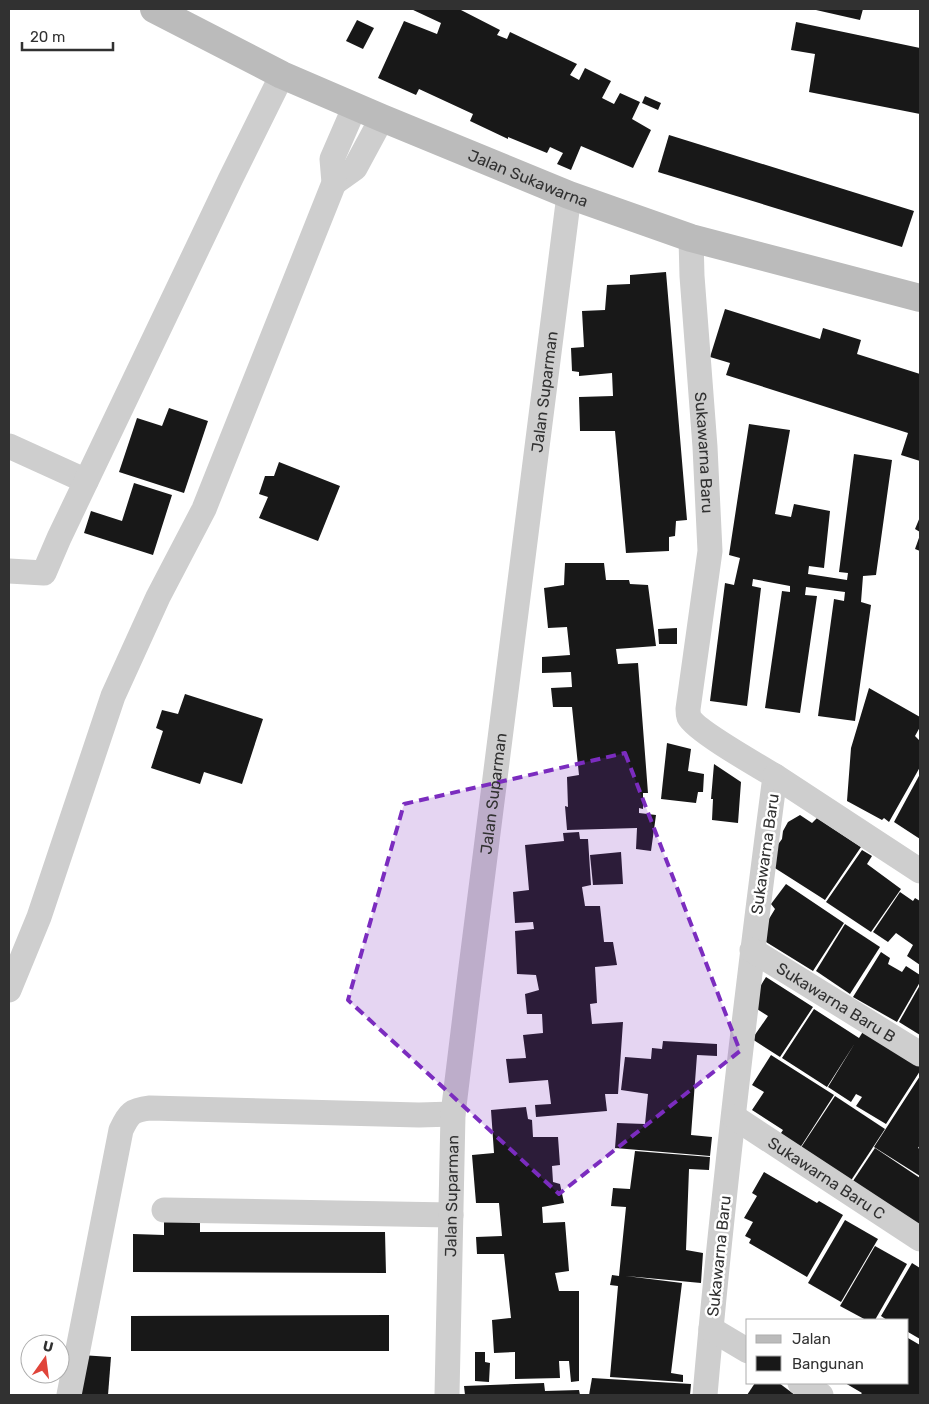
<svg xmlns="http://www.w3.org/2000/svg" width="929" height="1404" font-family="Rubik,sans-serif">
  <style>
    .building { fill: #181818 }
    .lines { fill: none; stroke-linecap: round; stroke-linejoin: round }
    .street { stroke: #cecece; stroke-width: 25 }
    .secondary { stroke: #bbb; stroke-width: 28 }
    .marked { fill: #7b2cbf; fill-opacity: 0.2; stroke: #7b2cbf; stroke-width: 4; stroke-dasharray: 10 6; stroke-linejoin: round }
    .labels { text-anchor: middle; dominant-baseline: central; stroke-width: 5; stroke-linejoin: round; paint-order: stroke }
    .street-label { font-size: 16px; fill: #313131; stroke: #fff }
  </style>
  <rect width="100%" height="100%" fill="#fff"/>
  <g class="building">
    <path d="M411,9H459L500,30L497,35L507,39L510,32L577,64L570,75L579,80L585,68L611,81L602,98L614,104L620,93L640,102L632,119L651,130L633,168L581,146L571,170L557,164L563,153L550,147L547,153L508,137V139L470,121L473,114L419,89L416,95L378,78L404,21L437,34L441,23Z"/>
    <path d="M817,9H863L860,20L816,10Z"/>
    <path d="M357,20L374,28L363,49L346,41Z"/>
    <path d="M796,22L920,48V114L809,92L815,54L791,50Z"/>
    <path d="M645,96L661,103L658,110L642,103Z"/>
    <path d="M669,135L914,211L902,247L658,172Z"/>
    <path d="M666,272L687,520L676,521L675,536L669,537V551L626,553L615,431H580L579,397L613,396L612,373L579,376V372L572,371L571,348L584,347L582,311L605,310L607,285L630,284V275Z"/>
    <path d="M725,309L820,339L823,328L861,340L857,354L920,374V461L901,455L908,433L726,375L730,363L710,357Z"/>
    <path d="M169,408L208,421L184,493L119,472L137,418L162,426Z"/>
    <path d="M749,424L790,430L775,514L791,517L794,504L830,511L824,568L809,566L808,574L847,580L848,573L839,572L854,454L892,460L876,575L863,576L861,602L871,605L855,721L818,716L834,599L844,601L845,592L806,587L805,595L817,596L800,713L765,708L782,591L790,592V586L753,579L752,586L761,588L747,706L710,701L725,583L734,585L740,558L729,555Z"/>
    <path d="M279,462L340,486L318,541L259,518L268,497L259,494L265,476H274Z"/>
    <path d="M134,483L172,495L153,555L84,533L91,511L122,521Z"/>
    <path d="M920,517V532L915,529Z"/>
    <path d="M920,535V551L915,549Z"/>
    <path d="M565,563H604L606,580H629L630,584L648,585L656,646L616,649L618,664L638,663L648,793H643V809L639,808V813L656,815L651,851L636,849L637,828L567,830L565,806L568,807L567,777L579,775L572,707H553L551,688L572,687L571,672L542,673V657L570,655L567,627L548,628L544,588L564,585Z"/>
    <path d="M677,628V644H659L658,629Z"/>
    <path d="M869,688L920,717V727L915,736L920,741V767L889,822L884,818L882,820L847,801L851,748Z"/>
    <path d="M185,694L263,719L242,784L204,772L200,784L151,768L163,731L156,728L162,710L178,714Z"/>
    <path d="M667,743L691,749L688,771L704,774L703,792H698L696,803L661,799Z"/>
    <path d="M714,764L741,782L738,823L712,820L713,799H711Z"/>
    <path d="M920,774V839L894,822Z"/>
    <path d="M800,815L812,823L817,818L861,847L825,900L767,863L774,850L782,839L783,831L788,822Z"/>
    <path d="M579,832L580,839H588L591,885L582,887L585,906H600L604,942H613L617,965L595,967L597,1003L590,1004L592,1024L623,1022L618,1094H605L607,1111L536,1117L535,1105L551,1104L548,1080L509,1083L506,1059L526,1058L523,1035L543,1033L542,1014H527L525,994L539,990L536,975L517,974L515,931L534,929L533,922L515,923L513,892L529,890L525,845L564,841L563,833Z"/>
    <path d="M862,850L872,856L867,864L901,889L871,932L826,902Z"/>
    <path d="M621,852L623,884L593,885L590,855Z"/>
    <path d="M786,884L844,923L813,971L758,937L775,909L771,904Z"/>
    <path d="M900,892L913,901L915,898L920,901V965L907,956L913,945L896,933L888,942L873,932Z"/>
    <path d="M845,924L880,947L850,994L816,971Z"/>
    <path d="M881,952L890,958L888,964L902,972L906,966L920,975V982L897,1022L853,997Z"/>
    <path d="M766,977L813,1007L780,1057L752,1039L768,1016L749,1004Z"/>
    <path d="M920,985V1035L899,1022Z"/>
    <path d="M814,1009L859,1038L864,1030L920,1066V1071L886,1124L856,1106L862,1097L856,1094L851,1102L828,1087L855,1043L827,1087L782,1058Z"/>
    <path d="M663,1041L717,1044V1056L697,1055L691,1135L712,1137L710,1156L615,1148L617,1123L645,1124L648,1094L621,1090L625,1057L651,1059L652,1048L662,1049Z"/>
    <path d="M771,1055L834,1095L798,1151L777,1139L783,1130L752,1110L764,1092L752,1085Z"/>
    <path d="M920,1076V1145L918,1148L920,1149V1176L874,1147Z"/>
    <path d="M835,1096L885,1129L850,1182L800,1149Z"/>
    <path d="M526,1107L528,1119L532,1120L533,1137H558L560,1165L552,1166L553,1182L560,1184L564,1203L542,1207L543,1223L565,1222L569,1271L555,1273L559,1291H579V1381L571,1382L569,1361H559L560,1378L515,1379V1352L494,1353L492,1320L511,1318L504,1254H477L476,1237L502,1236L499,1203H476L472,1155L494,1153L491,1110Z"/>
    <path d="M875,1148L920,1178V1225L849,1187Z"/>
    <path d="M635,1151L710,1157L709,1170L689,1169L686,1250L703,1253L701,1283L626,1276L682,1283L671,1373L683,1375V1382L610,1377L618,1286L610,1285L612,1275L619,1276L626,1207L611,1206L613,1188L630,1189Z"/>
    <path d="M764,1172L817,1203L819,1201L843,1215L807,1277L749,1243L751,1239L745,1236L753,1222L744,1218L757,1196L752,1193Z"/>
    <path d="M164,1217H200V1232H385L386,1273L133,1272V1234L164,1235Z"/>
    <path d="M845,1220L878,1239L841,1302L808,1283Z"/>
    <path d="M875,1246L907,1264L875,1320H866L840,1306Z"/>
    <path d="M912,1263L920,1268V1339L908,1332V1320H887L881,1316Z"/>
    <path d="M389,1315V1351H131V1316Z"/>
    <path d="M908,1338L920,1345V1395H860L862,1393L845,1383H908Z"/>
    <path d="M475,1352H485V1362L490,1363L489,1382L475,1381Z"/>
    <path d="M81,1355L111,1357L108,1395H79Z"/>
    <path d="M592,1378L691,1384L690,1395H589Z"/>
    <path d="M544,1383L545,1391L579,1390L580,1395H465L464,1386Z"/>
    <path d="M755,1383H779L795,1395H747Z"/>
  </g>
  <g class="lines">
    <g class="street">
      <path d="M334,183L355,168L382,118"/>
      <path id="s1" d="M691,238L692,276L705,447L710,551L688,709C688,711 688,714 689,717C695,730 760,767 775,776C748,982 723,1188 705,1395"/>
      <path d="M9,446L86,481"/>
      <path d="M9,571L44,573L59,538L230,180L282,75"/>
      <path d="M775,776L920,871"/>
      <path id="s2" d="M752,950L920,1054"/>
      <path d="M9,990L39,917L113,696L158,597L204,509L334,183L332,159L355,106"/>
      <path id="s3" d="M734,1117L920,1239"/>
      <path d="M164,1210L451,1215"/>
      <path d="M711,1329L748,1351"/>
      <path d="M800,1383L821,1395"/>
      <path d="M69,1395L121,1130C129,1113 132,1110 150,1108L419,1115L453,1114"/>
      <path id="s4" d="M447,1395L453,1114L470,975L569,195"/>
    </g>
    <path class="secondary" id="s5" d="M154,9L282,75L382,118L569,195L691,238L920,298"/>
  </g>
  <path class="marked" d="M625,753L740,1051L559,1194L348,1000L404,804Z"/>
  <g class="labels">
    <g class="street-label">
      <text stroke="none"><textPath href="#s5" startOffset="411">Jalan Sukawarna</textPath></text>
      <text stroke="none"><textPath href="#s4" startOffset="1009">Jalan Suparman</textPath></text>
      <text stroke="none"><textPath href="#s1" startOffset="215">Sukawarna Baru</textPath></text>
      <text stroke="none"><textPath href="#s4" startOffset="604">Jalan Suparman</textPath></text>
      <text transform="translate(765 854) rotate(-82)">Sukawarna Baru</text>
      <text stroke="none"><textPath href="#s2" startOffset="99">Sukawarna Baru B</textPath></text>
      <text stroke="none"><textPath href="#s3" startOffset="111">Sukawarna Baru C</textPath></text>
      <text stroke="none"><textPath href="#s4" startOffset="199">Jalan Suparman</textPath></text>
      <text transform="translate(719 1256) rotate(-84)">Sukawarna Baru</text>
    </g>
  </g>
  <rect width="929" height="1404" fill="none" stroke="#313131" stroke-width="20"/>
  <rect x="746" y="1319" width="162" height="65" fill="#ffffff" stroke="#adadad"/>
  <rect x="756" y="1335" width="25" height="8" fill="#bbbbbb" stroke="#adadad"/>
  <text x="792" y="1344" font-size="15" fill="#313131">Jalan</text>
  <rect x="756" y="1356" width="25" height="15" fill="#181818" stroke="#adadad"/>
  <text x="792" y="1369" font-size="15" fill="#313131">Bangunan</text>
  <g transform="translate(45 1359) rotate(14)"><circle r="24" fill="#ffffff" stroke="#adadad"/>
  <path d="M0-4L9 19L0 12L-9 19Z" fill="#e0443a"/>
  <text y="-8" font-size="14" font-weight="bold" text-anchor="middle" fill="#313131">U</text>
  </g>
  <path d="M22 42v8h91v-8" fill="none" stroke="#313131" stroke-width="2.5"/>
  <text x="30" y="42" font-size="15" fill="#313131" stroke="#ffffff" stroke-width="4" paint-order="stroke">20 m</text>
</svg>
